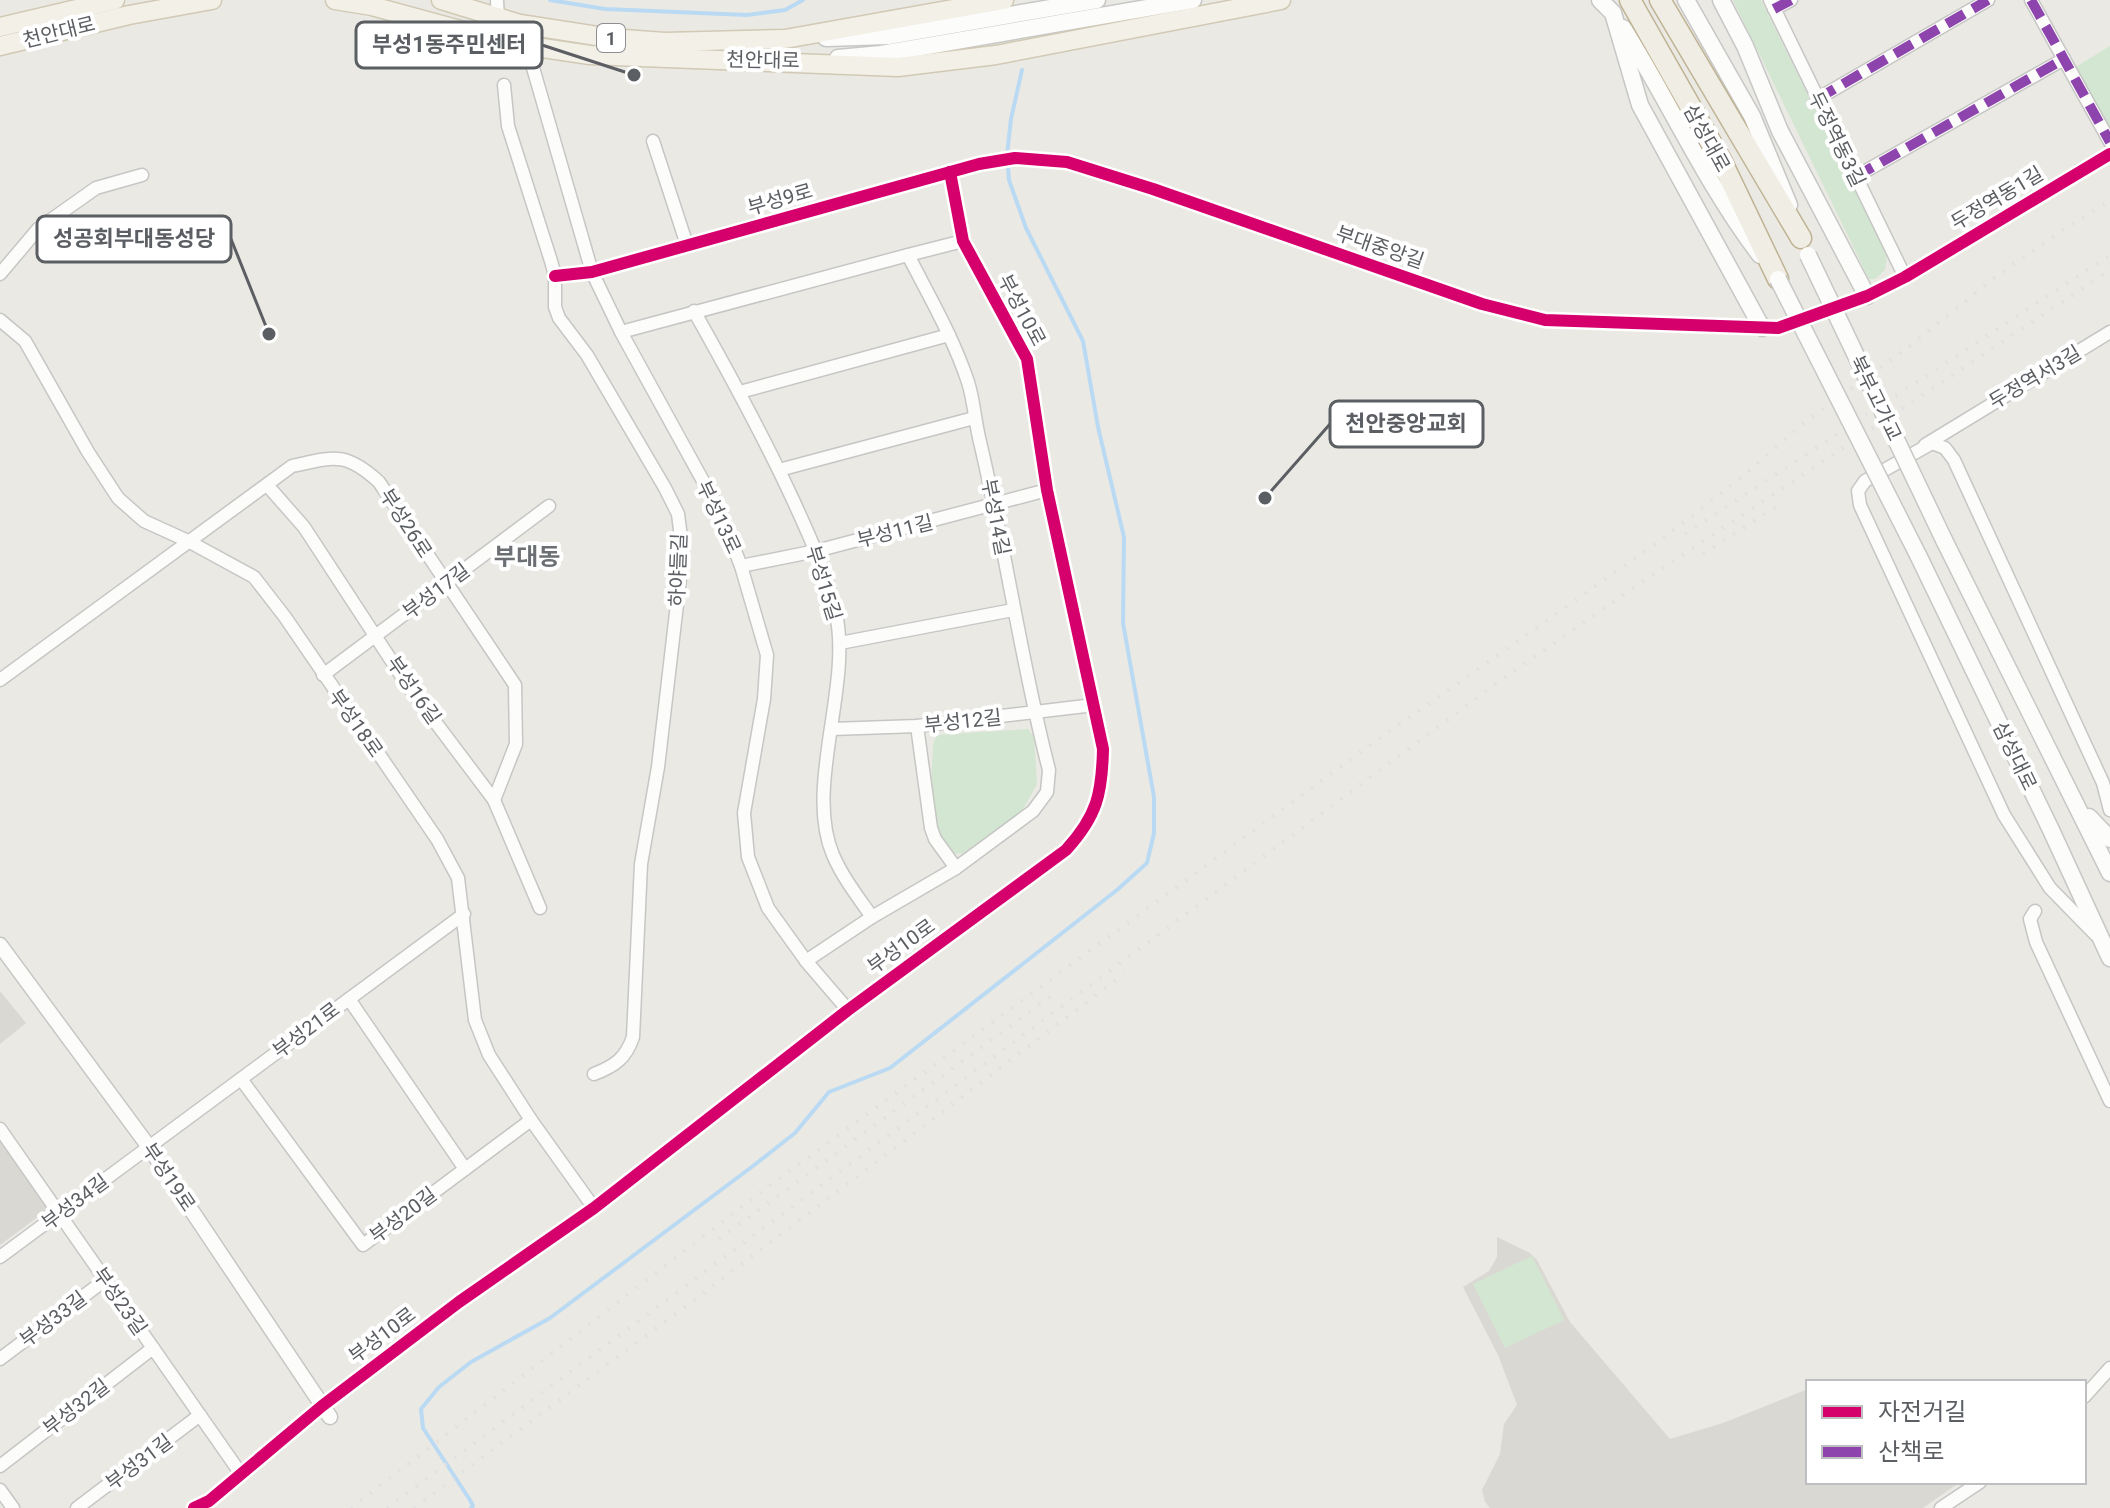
<svg xmlns="http://www.w3.org/2000/svg" width="2110" height="1508" font-family="Roboto,'Noto Sans KR',sans-serif">
  <style>
    .education { fill: #dad8d3 }
    .green { fill: #d3e6d1 }
    .lines { fill: none; stroke-linecap: round; stroke-linejoin: round }
    .stream { stroke: #badaf3; stroke-width: 4 }
    .minor-casing { stroke: #c6c6c5; stroke-width: 15 }
    .tertiary-casing { stroke: #c6c6c5; stroke-width: 17 }
    .secondary-casing { stroke: #c7c7c6; stroke-width: 19 }
    .primary-casing { stroke: #d1c9b4; stroke-width: 21 }
    .trunk-casing { stroke: #bfb394; stroke-width: 23 }
    .minor { stroke: #fcfcfb; stroke-width: 12 }
    .tertiary { stroke: #fcfcfb; stroke-width: 14 }
    .secondary { stroke: #fcfcfb; stroke-width: 16 }
    .primary { stroke: #f2f0e7; stroke-width: 18 }
    .trunk { stroke: #f0eee4; stroke-width: 20 }
    .rail { stroke: #e2e1e1; stroke-width: 4; stroke-dasharray: 2 10; stroke-linecap: butt }
    .secondary-bridge-casing { stroke: #c7c7c6; stroke-width: 19; stroke-linecap: butt }
    .secondary-bridge { stroke: #fcfcfb; stroke-width: 16 }
    .quiet { stroke: #8e44ad; stroke-width: 10; stroke-dasharray: 20 10; stroke-linecap: butt }
    .cycleway-casing { stroke: #fff; stroke-width: 17 }
    .cycleway { stroke: #d6006c; stroke-width: 12 }
    .labels { text-anchor: middle; dominant-baseline: central; stroke-width: 8; stroke-linejoin: round; paint-order: stroke }
    .shield { fill: #fff; stroke: #8c8e91; stroke-width: 2 }
    .shield-label { font-size: 18px; font-weight: bold; fill: #5b5e62 }
    .street-label { font-size: 20px; fill: #5b5e62; stroke: #fff }
    .quarter-label { font-size: 24px; font-weight: bold; fill: #6c7074; stroke: #fff }
    .leader { fill: none; stroke: #5b5e62; stroke-width: 3 }
    .callout-dot { fill: #5b5e62; stroke: #fff; stroke-width: 3 }
    .callout { fill: #fff; stroke: #5b5e62; stroke-width: 3 }
    .callout-label { font-size: 22px; text-anchor: middle; font-weight: bold; fill: #5b5e62 }
  </style>
  <rect width="100%" height="100%" fill="#eae9e4"/>
  <g class="education">
    <path d="M0,991L26,1023L0,1044Z"/>
    <path d="M0,1122L47,1195V1210L0,1245Z"/>
    <path d="M1497,1237L1530,1253L1537,1260L1570,1322L1670,1439L1723,1423L1808,1389V1482H1960L1923,1508H1490L1485,1502L1482,1490L1500,1454L1504,1424L1517,1405L1498,1355L1463,1287L1489,1271L1497,1257Z"/>
  </g>
  <g class="green">
    <path d="M1733,0H1761L1887,255L1885,270L1875,279H1869Z"/>
    <path d="M2110,46V134L2074,68Z"/>
    <path d="M1028,729L1034,737L1037,784L1021,813L966,853L956,854C924,832 932,778 933,744L937,735Z"/>
    <path d="M1532,1256L1564,1320L1505,1348L1473,1284Z"/>
  </g>
  <g class="lines">
    <g class="stream">
      <path d="M550,0L605,9L747,15L785,10L803,0"/>
      <path d="M471,1508L473,1506L470,1500L423,1428L421,1409L439,1387L471,1362L550,1318L753,1166L795,1133L829,1092L890,1068L1117,890L1147,863L1154,833V797L1123,623L1124,537L1098,427L1083,341L1026,228L1009,180L1007,155L1011,119L1022,70"/>
    </g>
    <defs>
      <g id="minor">
        <path d="M497,0L499,41"/>
        <path d="M1770,0L1905,277"/>
        <path d="M2031,0L2110,142"/>
        <path d="M1774,9L1791,0"/>
        <path d="M525,40L592,272L621,332L719,510L741,566L767,655L764,699L744,813L748,857L768,908L806,961L848,1010"/>
        <path d="M504,85L508,126L551,261L555,276V307L559,318L587,355L665,488L678,514L683,553L658,767L641,864L633,1037C626,1058 615,1066 594,1074"/>
        <path d="M1817,99L1988,0"/>
        <path d="M653,141L687,245"/>
        <path d="M1855,177L2064,59"/>
        <path d="M908,255L963,241"/>
        <path d="M0,274L38,229L96,188L142,175"/>
        <path d="M555,276L592,272L979,164L1015,158L1067,162L1153,189L1482,304L1545,320L1778,328L1867,296L1905,277L2110,154"/>
        <path d="M694,311C729,373 763,435 793,500C810,537 827,574 836,614C852,687 804,787 833,855C843,878 858,897 872,917"/>
        <path d="M0,320L25,341L88,452L118,498L144,521L188,541L254,577L285,617L437,839L458,878L475,1020L489,1055L531,1120L594,1208"/>
        <path d="M621,332L908,255C929,296 953,337 968,382C974,401 975,422 980,442C1006,551 1021,662 1049,770L1047,792L1033,811L956,868L872,917L806,961"/>
        <path d="M740,392L949,335"/>
        <path d="M1925,445L2110,332"/>
        <path d="M779,470L974,418"/>
        <path d="M267,485L304,527L406,683L494,800L540,908"/>
        <path d="M741,566L816,551L1047,490"/>
        <path d="M840,643L1013,610"/>
        <path d="M323,675L549,506"/>
        <path d="M0,680L292,466C334,457 345,451 379,482L515,685L516,744L494,800"/>
        <path d="M917,726L931,828L935,839L956,868"/>
        <path d="M832,729L917,726L1094,705"/>
        <path d="M2035,911L2030,919L2036,942L2110,1101"/>
        <path d="M2096,935L2050,888L2004,815L1860,505L1858,491L1865,481L1932,443L1945,448L1954,460L2103,783L2110,810"/>
        <path d="M349,999L465,1169"/>
        <path d="M241,1079L363,1245L531,1120"/>
        <path d="M0,1129L241,1474"/>
        <path d="M0,1257L464,914"/>
        <path d="M0,1359L105,1280"/>
        <path d="M2084,1397L2110,1368"/>
        <path d="M0,1466L153,1348"/>
        <path d="M0,1490L13,1508"/>
        <path d="M77,1508L200,1415"/>
        <path d="M194,1508L209,1501L322,1406L459,1302L594,1208L848,1010L1066,850C1097,816 1102,794 1103,749L1047,490L1027,359L963,241L950,172"/>
        <path d="M1941,1508L1980,1482"/>
      </g>
      <path id="tertiary" d="M0,945L149,1147L330,1417"/>
      <g id="secondary">
        <path d="M1600,0L1613,13L1640,105L1762,328"/>
        <path d="M1686,0L1752,116L1789,205"/>
        <path d="M1721,0L1745,46L1780,131L1867,296"/>
        <path d="M1623,28C1670,103 1706,184 1760,255"/>
        <path d="M826,38L888,36L1097,0"/>
        <path d="M838,58L881,54L1193,0"/>
        <path d="M1944,540L2110,873"/>
        <path d="M1918,555L2051,830L2110,958"/>
        <path d="M2089,817L2110,839"/>
      </g>
      <g id="primary">
        <path d="M335,0L372,6L508,43L590,55L898,67L996,55L1281,0"/>
        <path d="M441,0L520,24L610,38L665,42L785,39L1004,0"/>
        <path d="M0,27L115,0"/>
        <path d="M0,46L129,15L212,0"/>
      </g>
      <g id="trunk">
        <path d="M1630,0L1722,162L1778,279"/>
        <path d="M1660,0L1801,238"/>
      </g>
    </defs>
    <use href="#minor" class="minor-casing"/>
    <use href="#tertiary" class="tertiary-casing"/>
    <use href="#secondary" class="secondary-casing"/>
    <use href="#primary" class="primary-casing"/>
    <use href="#trunk" class="trunk-casing"/>
    <use href="#minor" class="minor"/>
    <use href="#tertiary" class="tertiary"/>
    <use href="#secondary" class="secondary"/>
    <use href="#primary" class="primary"/>
    <use href="#trunk" class="trunk"/>
    <g class="rail">
      <path d="M1685,534L2110,255"/>
      <path d="M1703,554L1777,506"/>
      <path d="M719,1239L1058,991"/>
      <path d="M351,1508L757,1195L1369,746L1665,537L1743,476L1806,421L1906,349L1994,278L2067,227L2110,201"/>
      <path d="M387,1508L1497,683L1636,586L2110,270"/>
      <path d="M414,1508L689,1304L1124,974"/>
    </g>
    <defs>
      <g id="secondary-bridge">
        <path d="M1808,255L1944,540"/>
        <path d="M1778,279L1918,555"/>
      </g>
    </defs>
    <use href="#secondary-bridge" class="secondary-bridge-casing"/>
    <use href="#secondary-bridge" class="secondary-bridge"/>
    <g class="quiet">
      <path d="M2031,0L2110,142"/>
      <path d="M1774,9L1791,0"/>
      <path d="M1817,99L1988,0"/>
      <path d="M1855,177L2064,59"/>
    </g>
    <defs>
      <g id="cycleway">
        <path d="M555,276L592,272L979,164L1015,158L1067,162L1153,189L1482,304L1545,320L1778,328L1867,296L1905,277L2110,154"/>
        <path d="M194,1508L209,1501L322,1406L459,1302L594,1208L848,1010L1066,850C1097,816 1102,794 1103,749L1047,490L1027,359L963,241L950,172"/>
      </g>
    </defs>
    <use href="#cycleway" class="cycleway-casing"/>
    <use href="#cycleway" class="cycleway"/>
  </g>
  <g class="labels">
    <rect class="shield" x="597" y="24" width="28" height="28" rx="6"/>
    <g class="shield-label">
      <text x="611" y="38">1</text>
    </g>
    <g class="street-label">
      <text transform="translate(59 32) rotate(-14)">천안대로</text>
      <text transform="translate(763 60) rotate(1)">천안대로</text>
      <text transform="translate(1707 138) rotate(61)">삼성대로</text>
      <text transform="translate(1837 139) rotate(64)">두정역동3길</text>
      <text transform="translate(1997 198) rotate(-31)">두정역동1길</text>
      <text transform="translate(780 199) rotate(-16)">부성9로</text>
      <text transform="translate(1380 247) rotate(19)">부대중앙길</text>
      <text transform="translate(1022 310) rotate(62)">부성10로</text>
      <text transform="translate(2035 377) rotate(-31)">두정역서3길</text>
      <text transform="translate(1876 398) rotate(64)">북부고가교</text>
      <text transform="translate(719 517) rotate(65)">부성13로</text>
      <text transform="translate(996 517) rotate(79)">부성14길</text>
      <text transform="translate(406 523) rotate(57)">부성26로</text>
      <text transform="translate(895 531) rotate(-14)">부성11길</text>
      <text transform="translate(678 570) rotate(-88)">하야들길</text>
      <text transform="translate(824 583) rotate(73)">부성15길</text>
      <text transform="translate(436 591) rotate(-37)">부성17길</text>
      <text transform="translate(414 690) rotate(55)">부성16길</text>
      <text transform="translate(963 721) rotate(-6)">부성12길</text>
      <text transform="translate(356 723) rotate(55)">부성18로</text>
      <text transform="translate(2015 756) rotate(64)">삼성대로</text>
      <text transform="translate(901 946) rotate(-36)">부성10로</text>
      <text transform="translate(306 1030) rotate(-37)">부성21로</text>
      <text transform="translate(169 1177) rotate(56)">부성19로</text>
      <text transform="translate(75 1202) rotate(-37)">부성34길</text>
      <text transform="translate(403 1215) rotate(-37)">부성20길</text>
      <text transform="translate(120 1301) rotate(55)">부성23길</text>
      <text transform="translate(53 1319) rotate(-37)">부성33길</text>
      <text transform="translate(382 1335) rotate(-37)">부성10로</text>
      <text transform="translate(76 1407) rotate(-38)">부성32길</text>
      <text transform="translate(139 1462) rotate(-37)">부성31길</text>
    </g>
    <g class="quarter-label">
      <text x="527" y="557">부대동</text>
    </g>
  </g>
  <path class="leader" d="M634 75L542 45M269 334L231 239M1265 498L1330 424"/>
  <g class="callout-dot">
    <circle cx="634" cy="75" r="8"/>
    <circle cx="269" cy="334" r="8"/>
    <circle cx="1265" cy="498" r="8"/>
  </g>
  <g class="callout">
    <rect x="356" y="22" width="186" height="46" rx="8"/>
    <rect x="37" y="216" width="194" height="46" rx="8"/>
    <rect x="1330" y="401" width="153" height="46" rx="8"/>
  </g>
  <g class="callout-label">
    <text x="449" y="52">부성1동주민센터</text>
    <text x="134" y="246">성공회부대동성당</text>
    <text x="1406" y="431">천안중앙교회</text>
  </g>
  <rect x="1806" y="1380" width="280" height="104" fill="#ffffff" stroke="#bdbfc0" stroke-width="2"/>
  <rect x="1822" y="1406" width="40" height="12" fill="#d6006c" stroke="#bdbfc0" stroke-width="2"/>
  <text x="1878" y="1420" font-size="24" fill="#5b5e62">자전거길</text>
  <rect x="1822" y="1446" width="40" height="12" fill="#8e44ad" stroke="#bdbfc0" stroke-width="2"/>
  <text x="1878" y="1460" font-size="24" fill="#5b5e62">산책로</text>
</svg>
